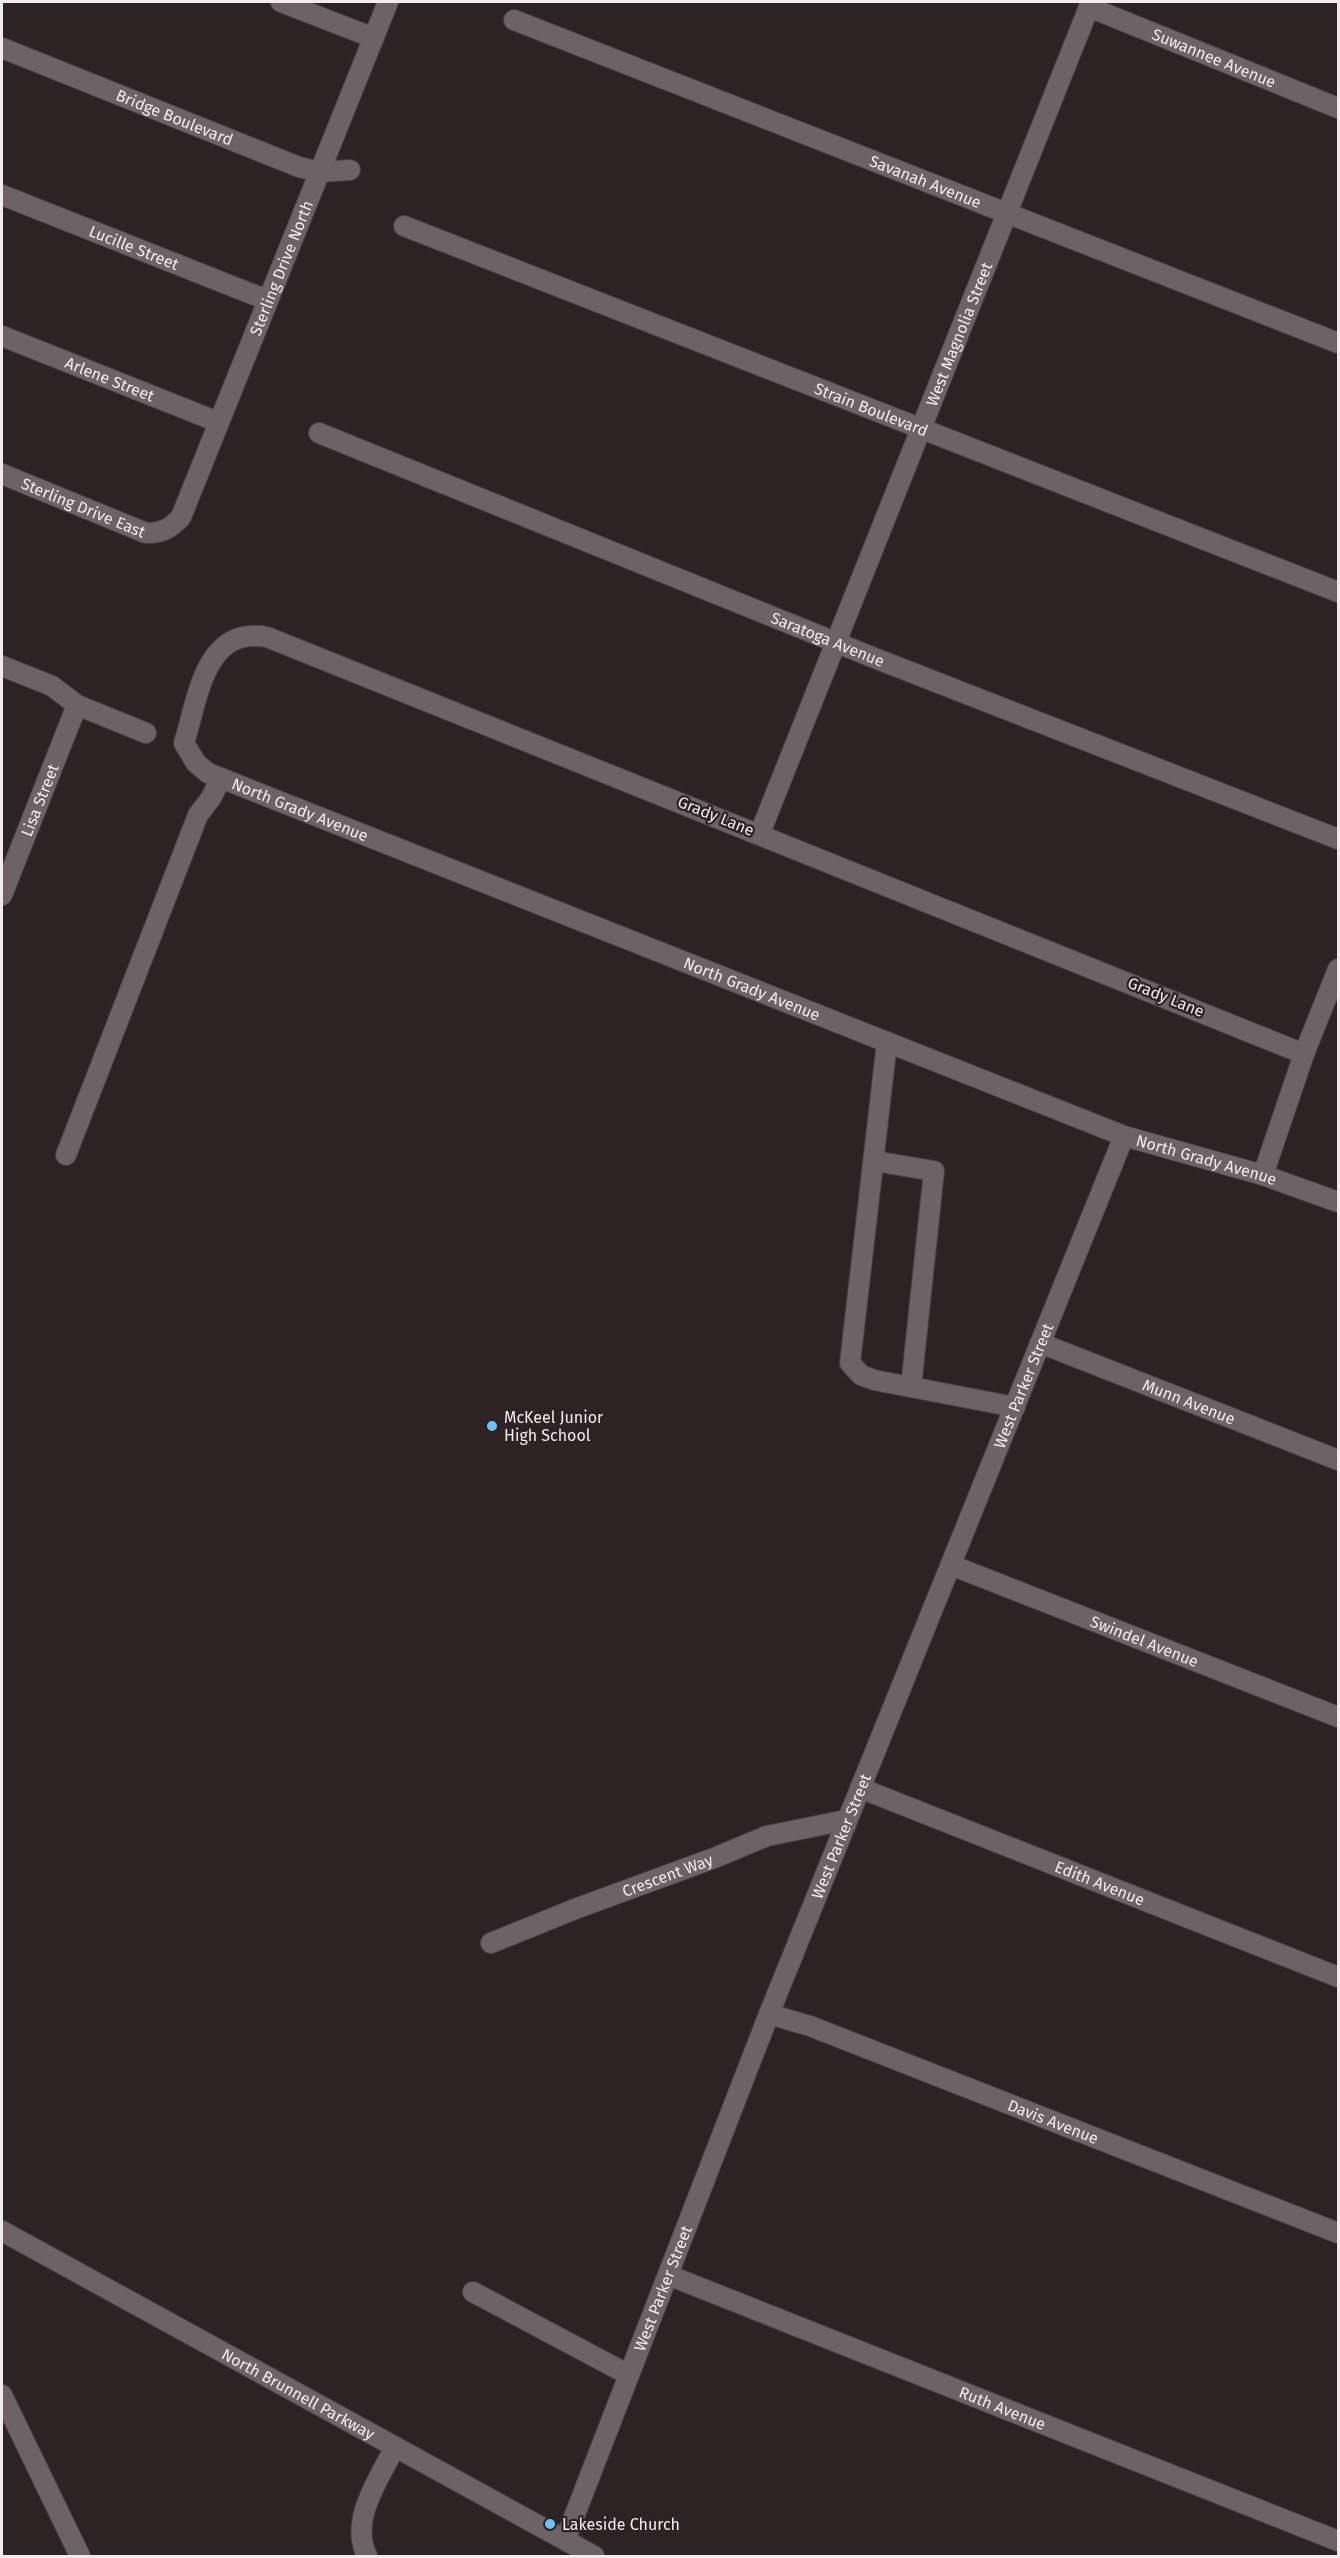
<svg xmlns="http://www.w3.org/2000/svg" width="1340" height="2558" font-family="'Fira Sans',sans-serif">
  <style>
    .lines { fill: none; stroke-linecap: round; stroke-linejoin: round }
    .minor-casing { stroke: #494244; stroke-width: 22 }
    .minor { stroke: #6d6265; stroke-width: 20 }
    .poi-dot { fill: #6ec2f3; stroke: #2c2325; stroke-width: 2 }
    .labels { text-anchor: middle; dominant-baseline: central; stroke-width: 4.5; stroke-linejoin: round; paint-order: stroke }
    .street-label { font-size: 16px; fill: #f2ebed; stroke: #2c2325 }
    .poi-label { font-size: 16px; fill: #f2ebed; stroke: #2c2325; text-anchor: start }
  </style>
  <rect width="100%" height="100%" fill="#2c2325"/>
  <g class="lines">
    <defs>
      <g id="minor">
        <path d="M281,2L374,38"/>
        <path id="s1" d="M1089,7L1338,108"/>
        <path id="s2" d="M514,20L1338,343"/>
        <path id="s3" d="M2,48L299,167L319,172L350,170"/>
        <path id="s4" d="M2,195L267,300"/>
        <path id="s5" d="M404,226L1338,592"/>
        <path id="s6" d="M2,336L218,422"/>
        <path id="s7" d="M319,433L872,657L1338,839"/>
        <path id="s8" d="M2,474L146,533C162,533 170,529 181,517L388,2"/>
        <path d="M2,666L52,686L77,705L146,733"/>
        <path id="s9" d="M760,833L1091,2"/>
        <path id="s10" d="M2,895L77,705"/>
        <path d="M887,1042L850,1363L861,1375L874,1380L1015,1407"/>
        <path id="s11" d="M1304,1054L267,637C204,626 198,699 184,743L196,763L208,773L1124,1136L1263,1175L1338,1202"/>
        <path d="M66,1155L198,815L211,798L221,778"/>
        <path d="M874,1161L934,1171L911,1387"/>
        <path d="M1263,1175L1304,1054L1338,969"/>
        <path id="s12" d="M1040,1343L1338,1460"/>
        <path id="s13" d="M951,1565L1338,1717"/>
        <path id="s14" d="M860,1788L1338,1977"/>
        <path id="s15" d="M491,1943L575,1909L714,1858L767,1836L846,1820"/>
        <path id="s16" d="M769,2014L810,2026L1338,2233"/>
        <path id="s17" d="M2,2231L594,2556"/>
        <path id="s18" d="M668,2275L1338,2541"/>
        <path d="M473,2292L629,2375"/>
        <path d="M2,2395L80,2556"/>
        <path id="s19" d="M565,2540L769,2014L1124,1136"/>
        <path d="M367,2556C349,2520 379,2479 395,2447"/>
      </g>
    </defs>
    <use href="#minor" class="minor-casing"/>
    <use href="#minor" class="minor"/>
  </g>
  <g class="poi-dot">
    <circle cx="492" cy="1426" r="6"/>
    <circle cx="550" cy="2524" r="6"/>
  </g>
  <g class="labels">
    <g class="street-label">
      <text stroke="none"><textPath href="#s1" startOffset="135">Suwannee Avenue</textPath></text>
      <text stroke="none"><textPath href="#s3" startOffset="186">Bridge Boulevard</textPath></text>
      <text stroke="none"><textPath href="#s2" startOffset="442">Savanah Avenue</textPath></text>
      <text stroke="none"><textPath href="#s4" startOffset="142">Lucille Street</textPath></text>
      <text stroke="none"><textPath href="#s8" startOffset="464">Sterling Drive North</textPath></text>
      <text stroke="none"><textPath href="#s9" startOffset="537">West Magnolia Street</textPath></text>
      <text stroke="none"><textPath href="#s6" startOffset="116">Arlene Street</textPath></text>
      <text stroke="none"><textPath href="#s5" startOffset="502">Strain Boulevard</textPath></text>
      <text stroke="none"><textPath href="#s8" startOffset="88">Sterling Drive East</textPath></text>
      <text stroke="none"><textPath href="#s7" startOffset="549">Saratoga Avenue</textPath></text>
      <text stroke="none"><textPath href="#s10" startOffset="102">Lisa Street</textPath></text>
      <text stroke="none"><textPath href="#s11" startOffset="1407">North Grady Avenue</textPath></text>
      <text transform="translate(716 816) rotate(22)">Grady Lane</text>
      <text stroke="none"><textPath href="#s11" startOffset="1893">North Grady Avenue</textPath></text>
      <text transform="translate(1166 997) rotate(22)">Grady Lane</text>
      <text stroke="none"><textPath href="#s11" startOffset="2379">North Grady Avenue</textPath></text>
      <text stroke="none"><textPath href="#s19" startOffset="1242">West Parker Street</textPath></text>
      <text stroke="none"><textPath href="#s12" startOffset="160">Munn Avenue</textPath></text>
      <text stroke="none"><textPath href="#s13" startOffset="208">Swindel Avenue</textPath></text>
      <text stroke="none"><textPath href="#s19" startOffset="756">West Parker Street</textPath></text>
      <text stroke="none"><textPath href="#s15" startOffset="189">Crescent Way</textPath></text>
      <text stroke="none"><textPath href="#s14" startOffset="258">Edith Avenue</textPath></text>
      <text stroke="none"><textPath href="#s16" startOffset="304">Davis Avenue</textPath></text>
      <text stroke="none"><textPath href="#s19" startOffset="270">West Parker Street</textPath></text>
      <text stroke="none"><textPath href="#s17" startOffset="338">North Brunnell Parkway</textPath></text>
      <text stroke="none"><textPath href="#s18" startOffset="360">Ruth Avenue</textPath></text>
    </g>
    <g class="poi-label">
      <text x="504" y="1417">McKeel Junior<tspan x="504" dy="18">High School</tspan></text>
      <text x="562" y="2524">Lakeside Church</text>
    </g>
  </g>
  <rect width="1340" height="2558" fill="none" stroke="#f2ebed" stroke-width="6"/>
</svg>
